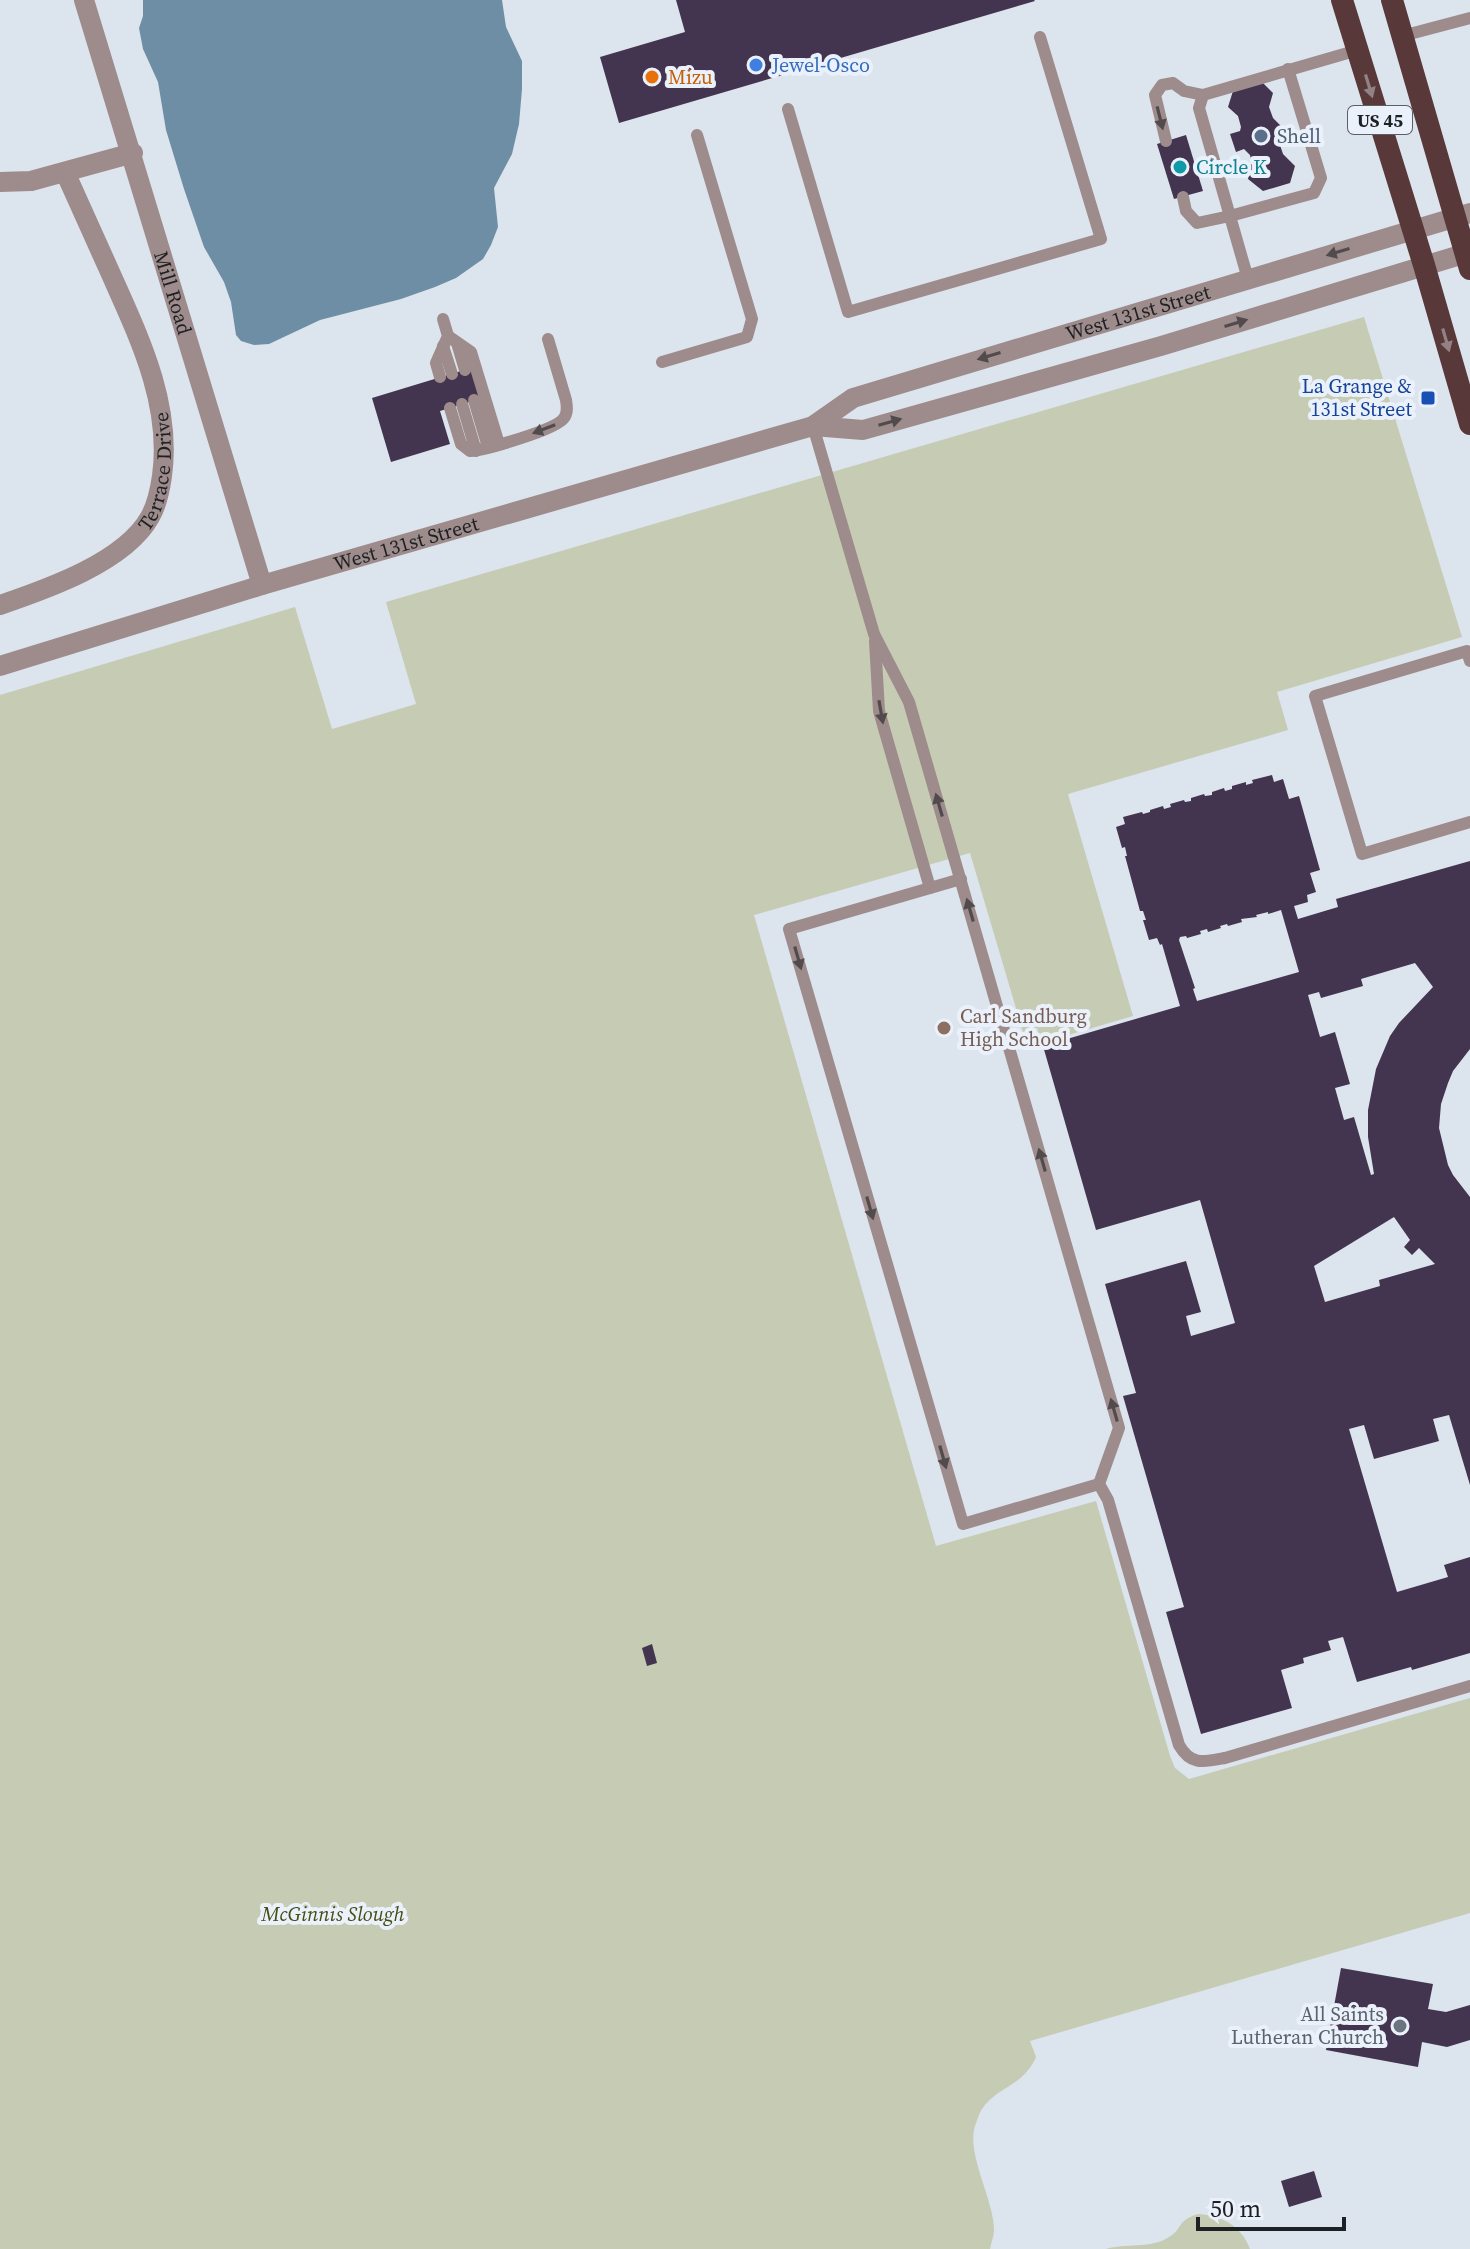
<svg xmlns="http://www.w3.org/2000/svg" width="1470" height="2249" font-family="'Source Serif 4',serif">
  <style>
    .green { fill: #c6cbb4 }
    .water { fill: #6e8ea5 }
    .building { fill: #43344f; fill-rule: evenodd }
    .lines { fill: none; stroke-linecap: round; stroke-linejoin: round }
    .service { stroke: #9e8b8b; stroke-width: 12 }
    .minor { stroke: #9e8b8b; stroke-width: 20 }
    .tertiary { stroke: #9e8b8b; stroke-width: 20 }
    .trunk { stroke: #583839; stroke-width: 22 }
    .oneway { fill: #928286 }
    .oneway2 { fill: #514b4d }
    .shop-dot { fill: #3f7fe0; stroke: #eaf1fa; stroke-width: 3 }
    .food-dot { fill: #e8710a; stroke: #eaf1fa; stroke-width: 3 }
    .service-dot { fill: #5c6f8a; stroke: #eaf1fa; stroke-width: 3 }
    .culture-dot { fill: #0f9aa8; stroke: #eaf1fa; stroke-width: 3 }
    .transit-dot { fill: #1a4fb4; stroke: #eaf1fa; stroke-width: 3 }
    .education-dot { fill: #8d6e63; stroke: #eaf1fa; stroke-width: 3 }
    .worship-dot { fill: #6b7280; stroke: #eaf1fa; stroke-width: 3 }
    .labels { text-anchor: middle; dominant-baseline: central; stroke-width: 8; stroke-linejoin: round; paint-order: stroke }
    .shield { fill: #eaf1fa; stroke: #5b5f64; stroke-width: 2 }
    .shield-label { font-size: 18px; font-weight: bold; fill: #1e2124 }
    .shop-label { font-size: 20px; fill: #366cbe; stroke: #eaf1fa; text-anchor: start }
    .food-label { font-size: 20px; fill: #c56008; stroke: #eaf1fa; text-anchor: start }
    .service-label { font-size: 20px; fill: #4e5e75; stroke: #eaf1fa; text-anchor: start }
    .culture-label { font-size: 20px; fill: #0d838f; stroke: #eaf1fa; text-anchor: start }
    .street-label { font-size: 20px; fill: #1e2124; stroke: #eaf1fa }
    .transit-label { font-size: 20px; fill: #164399; stroke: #eaf1fa; text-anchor: end }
    .education-label { font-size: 20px; fill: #785e54; stroke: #eaf1fa; text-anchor: start }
    .park-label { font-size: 20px; font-style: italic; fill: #464d13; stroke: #eaf1fa }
    .worship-label { font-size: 20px; fill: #5b616d; stroke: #eaf1fa; text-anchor: end }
  </style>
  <rect width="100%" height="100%" fill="#dce4ed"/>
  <g class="green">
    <path d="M1364,317L1462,637L1277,692L1288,730L1068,794L1133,1016L1041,1043L1037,1028L1023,1032L970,853L754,915L936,1546L1096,1501L1170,1756L1175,1768L1189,1779L1470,1698V1913L1030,2041L1036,2057C1023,2087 997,2086 982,2109C979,2113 977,2121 975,2126C966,2154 994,2200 994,2230C994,2236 991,2243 990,2249H0V695L295,607L332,729L416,704L386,602Z"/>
    <path d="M1198,2214C1222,2216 1241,2225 1250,2249H1106C1125,2243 1152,2249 1169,2237C1183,2229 1176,2221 1198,2214Z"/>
  </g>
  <path class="water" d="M143,0H502L506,27L522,61V89L519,124L512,154L494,188L498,227L491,245L483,259L456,278L435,287L401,299L320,320L269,344L254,345L241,341L236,335L231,302L224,282L204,247L184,189L166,130L158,82L143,49L139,28L143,16Z"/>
  <g class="building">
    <path d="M676,0H1034L1035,1L619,123L600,57L685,32Z"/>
    <path d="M1262,82L1273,93L1269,107L1273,118L1284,129L1280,145L1283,154L1295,166L1290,183L1263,191L1248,179L1252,163L1250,155L1244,149L1236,152L1230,134L1240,131L1241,127L1238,116L1228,107L1233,91Z"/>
    <path d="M1186,135L1203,191L1174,199L1157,144Z"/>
    <path d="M474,367L483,398L440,411L450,444L391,462L372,398Z"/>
    <path d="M1272,775L1274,782L1283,779L1289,799L1299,796L1320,870L1310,873L1316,892L1307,895L1308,902L1294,906L1298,919L1338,907L1336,899L1470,861V1049L1453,1071L1448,1083L1441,1104L1439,1128L1448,1165L1453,1175L1470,1197V1485L1449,1415L1433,1419L1439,1441L1374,1459L1364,1425L1349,1429L1397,1592L1448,1577L1444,1565L1470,1557V1653L1412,1670L1411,1667L1357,1682L1343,1637L1339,1638L1328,1641L1331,1650L1303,1658L1304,1663L1281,1670L1292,1708L1201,1734L1166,1612L1184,1607L1123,1396L1136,1393L1105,1284L1186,1261L1201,1312L1186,1316L1191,1336L1235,1323L1200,1200L1096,1230L1043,1046L1180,1006L1162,944L1160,945L1157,938L1149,940L1143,920H1146L1143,911H1140L1125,856H1127L1125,847L1122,848L1116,827L1125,824L1123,817L1142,812L1143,814L1150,812V810L1163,806L1164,809L1171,807L1170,804L1184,800L1185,802L1191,801V798L1204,794L1205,796L1212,795V792L1224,788L1225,791L1232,789V786L1246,782V785L1253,783L1252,780ZM1281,910L1299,972L1197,1001L1193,989L1195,988L1179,940L1180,937L1186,936L1187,938L1201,934L1200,931L1207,929L1208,932L1221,928L1220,926L1227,924L1228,926L1242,922L1241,919L1257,917L1256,915L1268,912V914ZM1415,963L1433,987L1399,1023L1390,1036L1376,1069L1368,1110V1137L1374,1174L1371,1175L1354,1117L1344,1120L1335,1088L1350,1084L1335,1032L1320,1037L1308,995L1319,992L1321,998L1363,986L1361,979ZM1394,1217L1410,1240L1404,1247L1412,1255L1419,1248L1435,1264L1379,1280L1380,1286L1325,1302L1314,1266Z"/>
    <path d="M652,1644L657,1663L647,1666L642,1648Z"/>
    <path d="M1341,1968L1433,1984L1428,2009L1446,2012L1470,2005V2040L1447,2047L1422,2042L1418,2067L1326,2050Z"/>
    <path d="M1314,2171L1322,2197L1289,2207L1281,2181Z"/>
  </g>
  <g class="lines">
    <g class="service">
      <path d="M1402,36L1470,18"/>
      <path d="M788,109L848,312L1101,239L1040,37"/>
      <path d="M1166,141L1155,95L1162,85L1173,83L1184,91L1203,95"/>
      <path d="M1183,197L1186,211L1197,223L1230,216L1314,193L1321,178L1288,69"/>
      <path d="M1248,279L1199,108L1203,95L1358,50"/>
      <path d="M448,336L471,352L499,444"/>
      <path d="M457,343L465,370"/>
      <path d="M443,346L452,374"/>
      <path d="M662,362L747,337L752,319L697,135"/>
      <path d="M440,377L436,363L448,336L443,319"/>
      <path d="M474,400L488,447"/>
      <path d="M462,404L476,451"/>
      <path d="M450,408L461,444L470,451C485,450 556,430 564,418C568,413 567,406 566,400L548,339"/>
      <path d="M813,426L874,634L909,702L1119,1428L1099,1484L1108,1500L1179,1745C1191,1766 1204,1762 1225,1758L1470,1686"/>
      <path d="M875,641L879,711L930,888"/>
      <path d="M1470,661L1467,651L1315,696L1362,854L1470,822"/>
      <path d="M961,879L789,929L963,1524L1099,1484"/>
    </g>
    <g class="minor">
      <path id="s1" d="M84,0L262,585"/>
      <path d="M0,182L31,181L133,153"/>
      <path id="s2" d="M0,605C47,589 125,562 150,517C157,505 160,490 162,476C172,404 139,337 110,272C95,239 80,205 65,172"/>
    </g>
    <g class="tertiary">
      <path d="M813,426L863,430L1161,346L1470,252"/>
      <path id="s3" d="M0,666L262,585L813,426L853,398L1470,213"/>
    </g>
    <g class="trunk">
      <path d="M1342,0L1424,265L1470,424"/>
      <path d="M1392,0L1470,269"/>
    </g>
  </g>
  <defs><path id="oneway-solid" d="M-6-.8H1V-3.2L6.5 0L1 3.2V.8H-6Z" transform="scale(2)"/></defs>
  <g class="oneway">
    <use href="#oneway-solid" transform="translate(1369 86) rotate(73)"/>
    <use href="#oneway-solid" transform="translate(1446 340) rotate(74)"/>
  </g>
  <g class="oneway2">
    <use href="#oneway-solid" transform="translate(1160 118) rotate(76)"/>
    <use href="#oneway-solid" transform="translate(1338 252) rotate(163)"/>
    <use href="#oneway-solid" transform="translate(1236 323) rotate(-17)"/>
    <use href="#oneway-solid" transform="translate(989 356) rotate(163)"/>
    <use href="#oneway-solid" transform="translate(890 422) rotate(-16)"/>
    <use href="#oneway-solid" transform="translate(544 429) rotate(159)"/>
    <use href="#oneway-solid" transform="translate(881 712) rotate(80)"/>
    <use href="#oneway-solid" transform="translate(939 805) rotate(-106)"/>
    <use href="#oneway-solid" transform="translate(970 910) rotate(-106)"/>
    <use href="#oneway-solid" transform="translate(798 958) rotate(74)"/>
    <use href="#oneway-solid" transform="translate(1042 1160) rotate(-106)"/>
    <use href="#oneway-solid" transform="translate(870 1208) rotate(74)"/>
    <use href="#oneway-solid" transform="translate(1114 1410) rotate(-106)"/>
    <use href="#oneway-solid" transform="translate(943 1457) rotate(74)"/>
  </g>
  <circle class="shop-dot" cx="756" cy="65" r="8"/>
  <circle class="food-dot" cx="652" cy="77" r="8"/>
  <circle class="service-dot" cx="1261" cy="136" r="8"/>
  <circle class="culture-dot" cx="1180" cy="167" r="8"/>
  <rect class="transit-dot" x="1420" y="390" width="16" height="16" rx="4"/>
  <circle class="education-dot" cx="944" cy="1028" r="8"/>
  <circle class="worship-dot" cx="1400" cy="2026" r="8"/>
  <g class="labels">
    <rect class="shield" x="1348" y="106" width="64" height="28" rx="6"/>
    <g class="shield-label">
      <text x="1380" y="120">US 45</text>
    </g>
    <g class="shop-label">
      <text x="772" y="65">Jewel-Osco</text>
    </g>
    <g class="food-label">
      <text x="668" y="77">Mizu</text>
    </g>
    <g class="service-label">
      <text x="1277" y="136">Shell</text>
    </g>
    <g class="culture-label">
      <text x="1196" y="167">Circle K</text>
    </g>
    <g class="street-label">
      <text stroke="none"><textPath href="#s1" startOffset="306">Mill Road</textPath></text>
      <text stroke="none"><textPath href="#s3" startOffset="1194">West 131st Street</textPath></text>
      <text stroke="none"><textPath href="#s2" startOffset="224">Terrace Drive</textPath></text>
      <text stroke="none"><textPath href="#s3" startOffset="424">West 131st Street</textPath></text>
    </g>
    <g class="transit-label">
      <text x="1412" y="386">La Grange &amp;<tspan x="1412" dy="23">131st Street</tspan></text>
    </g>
    <g class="education-label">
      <text x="960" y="1016">Carl Sandburg<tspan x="960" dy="23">High School</tspan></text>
    </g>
    <g class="park-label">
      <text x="333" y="1914">McGinnis Slough</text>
    </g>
    <g class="worship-label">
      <text x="1384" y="2014">All Saints<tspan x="1384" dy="23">Lutheran Church</tspan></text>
    </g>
  </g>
  <path d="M1198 2217v12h146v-12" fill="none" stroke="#1e2124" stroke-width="4"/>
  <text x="1210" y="2217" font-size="24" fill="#1e2124" stroke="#eaf1fa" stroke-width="6" paint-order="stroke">50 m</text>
</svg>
